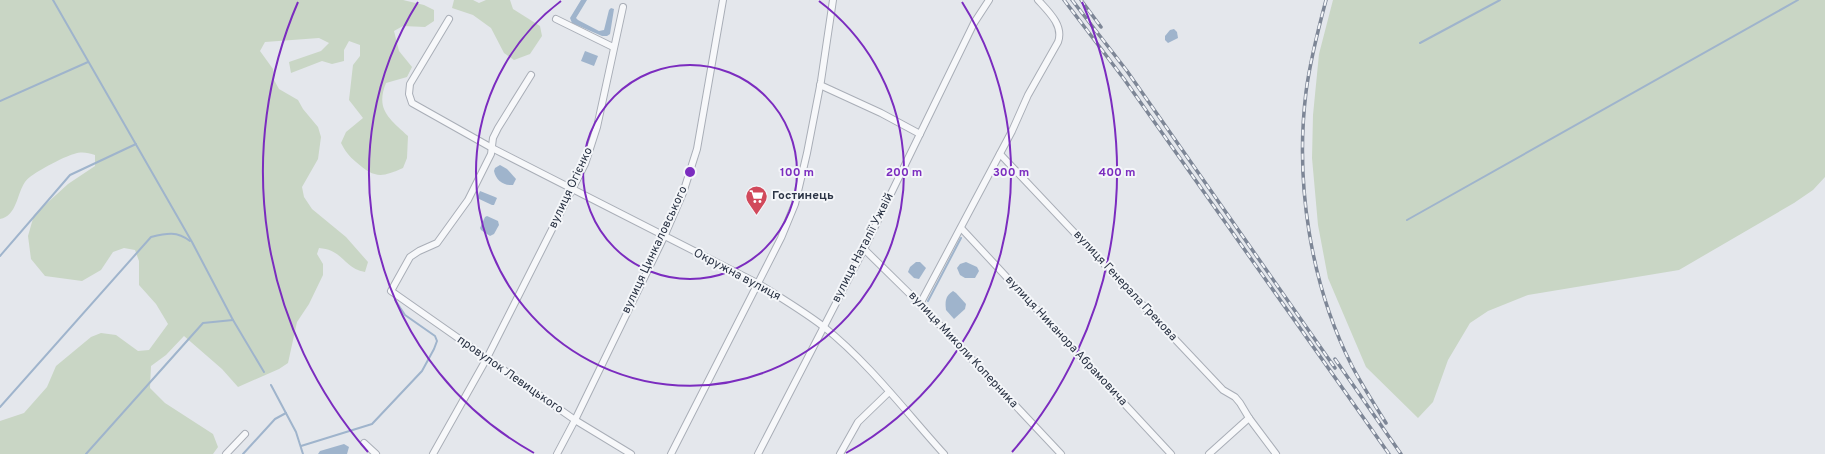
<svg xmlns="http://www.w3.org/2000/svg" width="1825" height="454" font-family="Overpass,sans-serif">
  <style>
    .green { fill: #c9d6c5 }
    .water { fill: #9fb4cc }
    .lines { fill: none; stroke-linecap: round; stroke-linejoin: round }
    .stream { stroke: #9fb4cc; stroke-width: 2 }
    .minor-casing { stroke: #a9aeb7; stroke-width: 8 }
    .minor { stroke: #f7f8fa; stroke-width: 6 }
    .rail-casing { stroke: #7d8696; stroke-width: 3.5 }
    .rail { stroke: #f4f6f9; stroke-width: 2; stroke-dasharray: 6; stroke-linecap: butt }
    .ring { fill: none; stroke: #7b2cbf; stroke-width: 2 }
    .labels { text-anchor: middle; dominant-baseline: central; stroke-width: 4; stroke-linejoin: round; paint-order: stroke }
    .street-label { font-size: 12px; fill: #2b3445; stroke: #f4f6f9 }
    .poi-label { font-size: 12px; font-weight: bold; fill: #2b3445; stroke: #f4f6f9; text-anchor: start }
    .centre { fill: #7b2cbf; stroke: #f4f6f9; stroke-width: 2 }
    .ring-label { font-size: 12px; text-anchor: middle; font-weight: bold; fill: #7b2cbf; stroke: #f4f6f9; stroke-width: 4; stroke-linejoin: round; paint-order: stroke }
  </style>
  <rect width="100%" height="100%" fill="#e4e7ec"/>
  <g class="green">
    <path d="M0,0H403L424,5L434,10V21L425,27L403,26L394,31L399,51L412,67L407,77L386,83C375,110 390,119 408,136L407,158L403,168C381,178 374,178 356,162C349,156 345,151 341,143L346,132L363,118L349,100L353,65L360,56V45L349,41L344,50V61L332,64L322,61L291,73L289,62L321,51L329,43L319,38L265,42L260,51L273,69L274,80L279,89L298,100L303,109L318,127L321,137L318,159L302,187L304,197L312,209L346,237L368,262L365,272C343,268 344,250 319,248L317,254L323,264V275L309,304L297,322L288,363L279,369L238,387L222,369L184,336L166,355L151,366L150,388L165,403L213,434L218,447L213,454H0V421L24,413L47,387L56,366L91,337L101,333L116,335L138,351L149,350L168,324L156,304L139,285V261L135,250L124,248L113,252L101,270L82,281L45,276L31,259L28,236L34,215L68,184L95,166V155C88,153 82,151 74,154C65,156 30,174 25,182C17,193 17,216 0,219Z"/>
    <path d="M454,0H473L479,3L486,0H510L513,9L540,26L542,36L530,54L514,60L504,53L491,28L473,15L452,8Z"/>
    <path d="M1333,0H1825V177L1813,190L1794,203L1679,270L1528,295L1488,311L1470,323L1448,360L1433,402L1418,418L1366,367L1328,278L1318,225L1312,158L1313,115L1319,54Z"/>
  </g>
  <g class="water">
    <path d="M581,0H587L576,18L578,20L599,31L604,30L609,10L611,8L614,9L610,34L607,36H602L572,23L570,18Z"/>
    <path d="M1174,29L1177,32L1178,38L1168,43L1165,40V36L1170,30Z"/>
    <path d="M585,51L598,56L594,66L581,61Z"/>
    <path d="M500,165L507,169L516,179L513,185C503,186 496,180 494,171L495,168Z"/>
    <path d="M480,191L495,197L497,198L494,205H492L477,198Z"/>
    <path d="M487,216L498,221L499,225L494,234L490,236L481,230L480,228L485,217Z"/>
    <path d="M916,262H920L926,268L919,279L914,278L908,272L910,267Z"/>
    <path d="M966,262L977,267L979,271L975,278H965L960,275L957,268L960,264Z"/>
    <path d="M953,291L956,293L966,304L965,309L954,319L946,310C945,302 945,296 953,291Z"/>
    <path d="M344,444L349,447L347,454H318L320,451Z"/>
  </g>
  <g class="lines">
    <g class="stream">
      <path d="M53,0L192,242L233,320L264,372"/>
      <path d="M1420,43L1500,0"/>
      <path d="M0,101L88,62"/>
      <path d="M1407,220L1798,0"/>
      <path d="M0,256L70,175L136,144"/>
      <path d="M928,301L961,238"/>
      <path d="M271,385L296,432L303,454"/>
      <path d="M0,407L151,237C167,233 177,231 190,241"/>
      <path d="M301,446L372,424L422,371L434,349L437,341L435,336L405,315L395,300"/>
      <path d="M86,454L203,323L233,320"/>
      <path d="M243,454L275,419L286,413"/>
    </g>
    <defs>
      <g id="minor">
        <path d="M449,19L410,84L409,94L412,103L492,148L757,283C780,297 803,311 824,327C869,363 905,411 944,454"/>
        <path d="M556,19L613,47"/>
        <path d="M531,75L498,128L493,138L491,154L468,200L437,243L419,251L410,257L391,291L575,420L631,454"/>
        <path d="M820,85L881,113L920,134"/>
        <path d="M1000,154L1223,390L1235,397L1240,403L1249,418L1276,454"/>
        <path d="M961,228L1171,454"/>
        <path d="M864,249L920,304L1061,454"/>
        <path d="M920,304L1012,131L1028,95L1058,42C1064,26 1049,12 1038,0"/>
        <path d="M364,443L376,454"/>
        <path d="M226,454L245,434"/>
        <path d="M433,454L487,358L585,164L597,127L623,7"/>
        <path d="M557,454L575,420L664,237L683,193L697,149L723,0"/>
        <path d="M671,454L781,238L795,204L807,153L821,81L833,0"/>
        <path d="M758,454L864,249L974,23L989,0"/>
        <path d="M840,454L858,422L889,392"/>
        <path d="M1209,454L1249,418"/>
      </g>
    </defs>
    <use href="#minor" class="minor-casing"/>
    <use href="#minor" class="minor"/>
    <defs>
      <g id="rail">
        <path d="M1064,0L1124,79L1389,454"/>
        <path d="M1072,0L1127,71L1335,368"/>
        <path d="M1081,0L1101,27"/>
        <path d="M1326,0C1318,30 1310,61 1306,92C1295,182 1310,284 1352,366C1362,385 1374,404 1386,423"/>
        <path d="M1335,359L1401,454"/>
      </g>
    </defs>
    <use href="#rail" class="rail-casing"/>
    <use href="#rail" class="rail"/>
  </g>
  <g class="ring">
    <circle cx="690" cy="172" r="107"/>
    <path d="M819 1A214 214 0 1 1 561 1"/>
    <path d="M534 453A321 321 0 0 1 418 2M962 2A321 321 0 0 1 846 453"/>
    <path d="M368 452A427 427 0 0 1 298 2M1082 2A427 427 0 0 1 1012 452"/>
  </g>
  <defs>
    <symbol id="supermarket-pin" viewBox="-11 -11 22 30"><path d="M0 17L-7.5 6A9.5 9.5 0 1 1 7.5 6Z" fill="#d1495b" stroke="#f4f6f9"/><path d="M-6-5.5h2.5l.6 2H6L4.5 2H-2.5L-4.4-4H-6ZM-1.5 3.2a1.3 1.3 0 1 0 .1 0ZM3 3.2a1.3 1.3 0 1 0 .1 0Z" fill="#fff"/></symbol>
  </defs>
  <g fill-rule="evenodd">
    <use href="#supermarket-pin" x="744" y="184" width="25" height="34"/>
  </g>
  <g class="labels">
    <g class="street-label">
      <text transform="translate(571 188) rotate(-65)">вулиця Огієнко</text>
      <text transform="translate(863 248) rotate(-63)">вулиця Наталії Ужвій</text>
      <text transform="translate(655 250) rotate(-65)">вулиця Цинкаловського</text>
      <text transform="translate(737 275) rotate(28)">Окружна вулиця</text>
      <text transform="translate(1125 286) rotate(47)">вулиця Генерала Грекова</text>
      <text transform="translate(1066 341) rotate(47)">вулиця Никанора Абрамовича</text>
      <text transform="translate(963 350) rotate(47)">вулиця Миколи Коперника</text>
      <text transform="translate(510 375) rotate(35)">провулок Левицького</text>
    </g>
    <g class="poi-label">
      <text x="772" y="196">Гостинець</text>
    </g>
  </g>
  <circle cx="690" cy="172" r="6" class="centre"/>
  <g class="ring-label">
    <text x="797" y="176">100 m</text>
    <text x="904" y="176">200 m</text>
    <text x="1011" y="176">300 m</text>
    <text x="1117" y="176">400 m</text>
  </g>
</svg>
